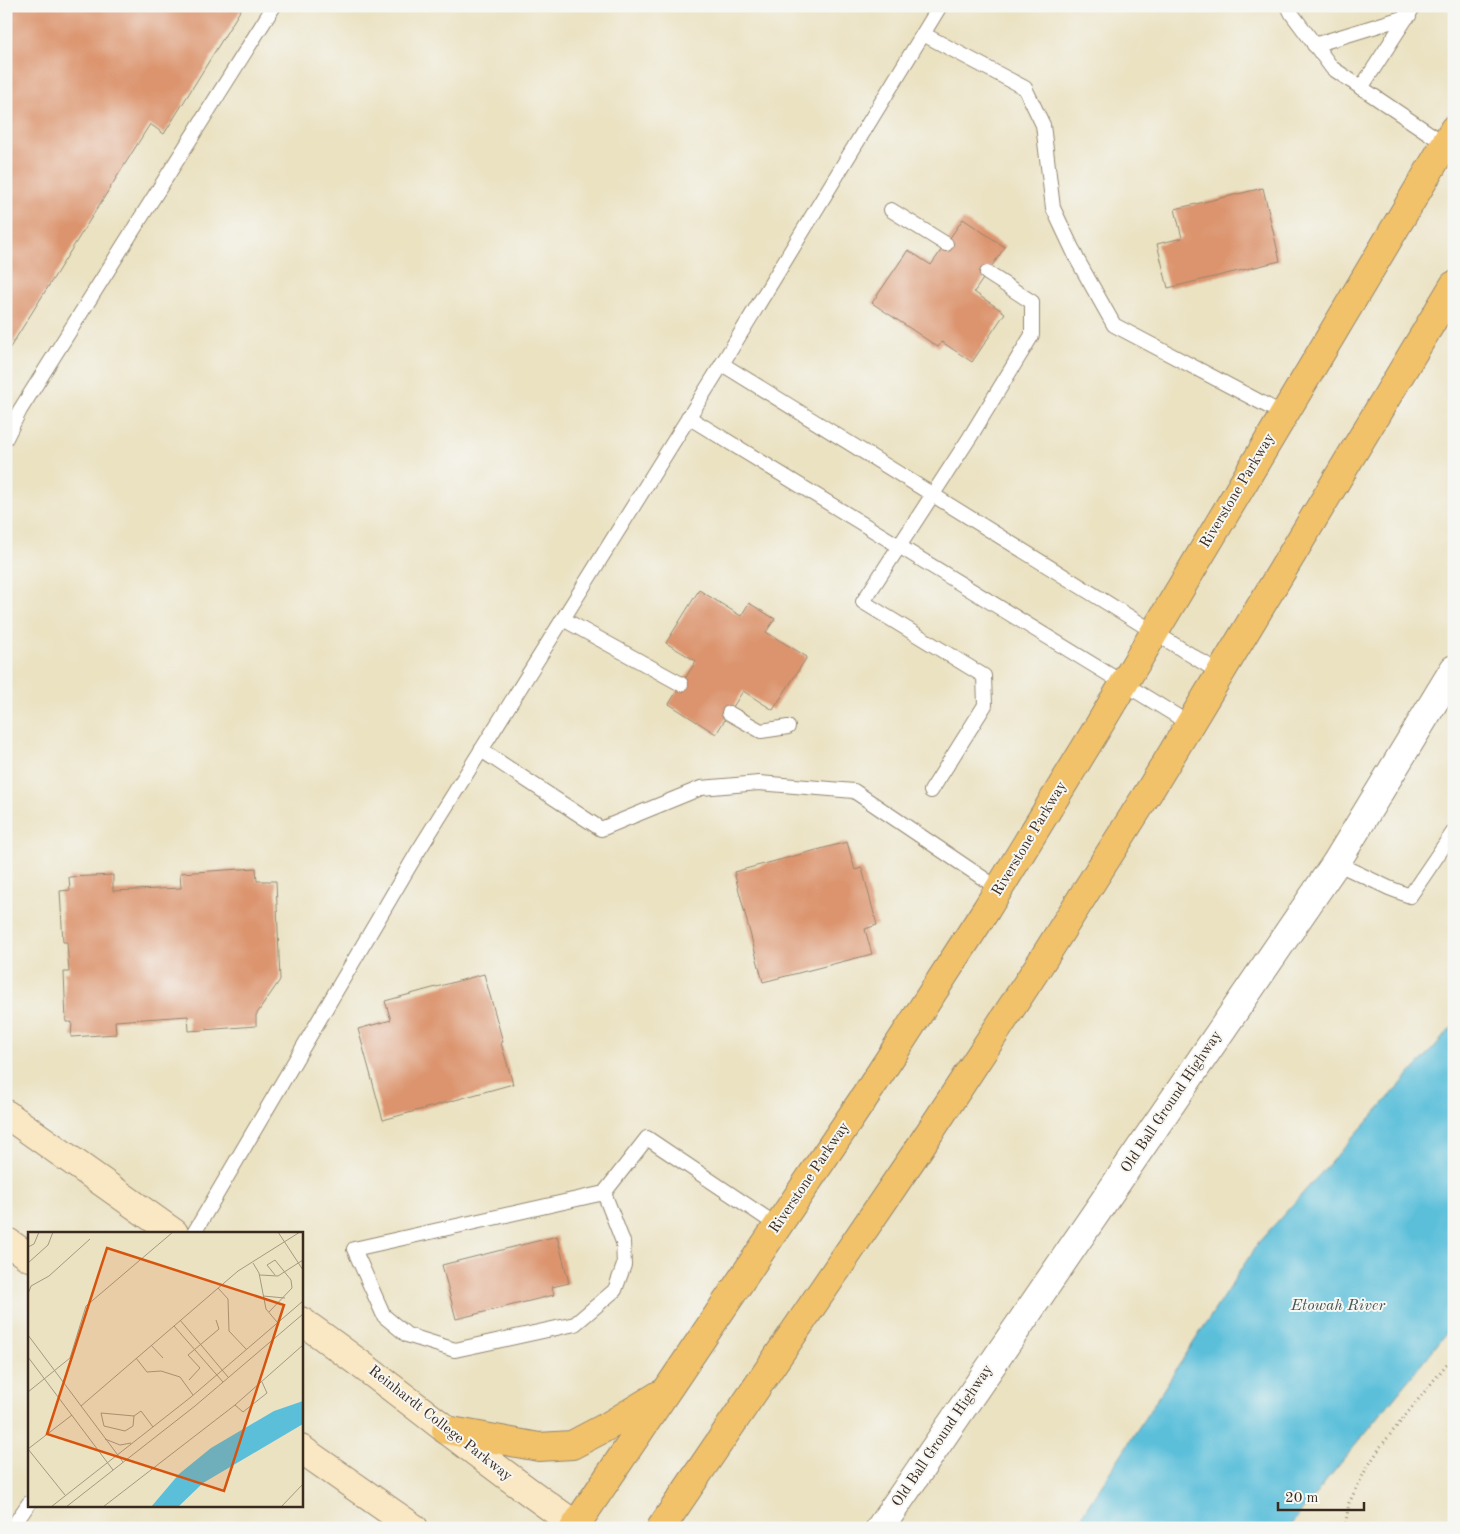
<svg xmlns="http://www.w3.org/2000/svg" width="1460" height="1534" font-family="'Old Standard TT',serif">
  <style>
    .water { fill: #5cbfda; stroke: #4c747c }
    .building { fill: #dc946e }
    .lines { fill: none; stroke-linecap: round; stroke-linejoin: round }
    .lane-casing { stroke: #938670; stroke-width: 16 }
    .street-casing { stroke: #938670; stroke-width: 30 }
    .secondary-casing { stroke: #938670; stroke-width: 30 }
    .primary-casing { stroke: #938670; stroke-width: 30 }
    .path { stroke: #938670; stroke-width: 3; stroke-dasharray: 1 4; stroke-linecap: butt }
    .lane { stroke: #fff; stroke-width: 14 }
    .street { stroke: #fff; stroke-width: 28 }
    .secondary { stroke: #fae7c3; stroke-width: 28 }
    .primary { stroke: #f2c26a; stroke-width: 28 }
    .labels { text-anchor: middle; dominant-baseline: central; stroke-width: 4; stroke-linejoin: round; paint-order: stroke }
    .street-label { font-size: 15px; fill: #3b2a1e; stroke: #f6f6f2 }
    .water-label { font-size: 16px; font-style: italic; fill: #455756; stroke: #f6f6f2 }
    .inset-road { fill: none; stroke: #a59880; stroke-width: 1 }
    .view { fill: #d7540e; fill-opacity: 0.15; stroke: #d7540e; stroke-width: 2.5 }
    .inset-edge { fill: none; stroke: #3b2a1e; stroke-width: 2.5 }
  </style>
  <rect width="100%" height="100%" fill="#f6f6f2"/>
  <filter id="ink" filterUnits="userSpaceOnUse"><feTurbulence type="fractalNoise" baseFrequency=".02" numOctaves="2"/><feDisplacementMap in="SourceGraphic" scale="10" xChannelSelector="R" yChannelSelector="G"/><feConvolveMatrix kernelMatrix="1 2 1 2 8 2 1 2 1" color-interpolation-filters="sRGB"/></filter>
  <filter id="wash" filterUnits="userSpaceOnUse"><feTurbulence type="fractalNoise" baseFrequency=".0096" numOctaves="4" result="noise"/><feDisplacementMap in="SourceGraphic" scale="20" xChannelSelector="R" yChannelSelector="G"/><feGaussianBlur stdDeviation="1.12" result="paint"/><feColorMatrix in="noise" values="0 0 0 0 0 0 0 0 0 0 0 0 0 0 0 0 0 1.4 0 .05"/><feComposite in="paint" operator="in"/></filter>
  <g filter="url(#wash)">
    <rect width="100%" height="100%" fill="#ebe2c2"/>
    <path class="water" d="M1454,1025V1324L1288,1528H1077L1084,1512L1258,1243Z"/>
    <g id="blocks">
      <g class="building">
        <path d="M6,6H243L164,134L150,124L6,354Z"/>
        <path d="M1263,188L1280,261L1168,288L1157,244L1182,238L1175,209Z"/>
        <path d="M963,219L1005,247L974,292L1005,313L972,362L942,342L938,347L872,303L908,250L931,265Z"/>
        <path d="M699,590L741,616L749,603L775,619L766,632L807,657L773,710L743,691L716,734L669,704L696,661L666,643Z"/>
        <path d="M847,842L855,870L862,868L877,925L865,929L872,954L763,982L734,872Z"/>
        <path d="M256,868L257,881H276L280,980L256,1015V1026L189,1031L188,1016L115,1021L116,1034L71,1037L72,1022H66L64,972H69L67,942H63L60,891L70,890L69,877L113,875V891L181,888L180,873Z"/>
        <path d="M484,974L503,1042L501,1043L513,1084L383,1120L358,1029L391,1020L385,1001Z"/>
        <path d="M557,1236L569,1283L552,1287L554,1295L456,1319L442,1265Z"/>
      </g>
    </g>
  </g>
  <g filter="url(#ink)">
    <use href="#blocks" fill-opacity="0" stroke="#938670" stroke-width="1"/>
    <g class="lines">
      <defs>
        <g id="lane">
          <path d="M1288,6L1292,14L1332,68L1445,144"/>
          <path d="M923,34L1025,88L1043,125L1053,208L1078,261L1114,325L1283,414"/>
          <path d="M1314,45L1409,16"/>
          <path d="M1361,88L1414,6"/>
          <path d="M891,210L946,244"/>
          <path d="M722,364L1220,673"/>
          <path d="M688,417L1190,724"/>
          <path d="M6,438L20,410L274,6"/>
          <path d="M563,619L681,684"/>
          <path d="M729,713L761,731L788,727"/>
          <path d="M481,750L601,829L701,788L759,783L854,791L999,889"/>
          <path d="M931,791L985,705L984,676L863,602L970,437L1032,335V302L987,273"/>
          <path d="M1336,863L1389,888L1410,896L1454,831"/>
          <path d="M604,1193L623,1242L624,1265L615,1290L575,1324L455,1350L407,1335L384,1316L354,1249L604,1193L647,1138L778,1226"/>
          <path d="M194,1233L417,853L722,364L940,6"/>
          <path d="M12,1528L29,1503"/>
        </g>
        <path id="street" d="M880,1528L1336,863L1454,669"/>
        <g id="secondary">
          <path d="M6,1114L174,1233"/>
          <path d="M6,1241L29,1257"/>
          <path d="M301,1321C396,1387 484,1463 580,1528"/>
          <path d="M301,1449L414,1528"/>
        </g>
        <g id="primary">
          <path d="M446,1430L539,1447L572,1445L608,1426L659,1395"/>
          <path d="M574,1528L868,1092L986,910L1098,727L1454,129"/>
          <path d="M661,1528L920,1147L1038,967L1153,785L1454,285"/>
        </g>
      </defs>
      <use href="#lane" class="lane-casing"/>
      <use href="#street" class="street-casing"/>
      <use href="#secondary" class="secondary-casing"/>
      <use href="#primary" class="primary-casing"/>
      <path class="path" d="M1345,1528L1349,1503L1365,1471L1381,1446L1454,1355"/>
      <use href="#lane" class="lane"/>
      <use href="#street" class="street"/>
      <use href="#secondary" class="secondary"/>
      <use href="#primary" class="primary"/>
    </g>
  </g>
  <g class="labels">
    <g class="street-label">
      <text transform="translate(1238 491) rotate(-59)">Riverstone Parkway</text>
      <text transform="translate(1030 839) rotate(-59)">Riverstone Parkway</text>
      <text transform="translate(1172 1102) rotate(-56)">Old Ball Ground Highway</text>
      <text transform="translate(810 1178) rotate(-56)">Riverstone Parkway</text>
      <text transform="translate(440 1424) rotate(38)">Reinhardt College Parkway</text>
      <text transform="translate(943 1436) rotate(-56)">Old Ball Ground Highway</text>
    </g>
    <g class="water-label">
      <text x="1338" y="1306">Etowah River</text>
    </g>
  </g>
  <g transform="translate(28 1232)">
    <rect width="275" height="275" fill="#ebe2c2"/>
    <path d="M275,169V192L175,251L150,275H123L151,242L183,216L246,179Z" fill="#5cbfda"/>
    <path class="inset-road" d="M250,0L275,38M0,15L6,12L11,0M0,31L20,13L25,0M225,31L231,41L238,77L249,90M232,43L250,44L275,28M190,56L200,67L201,99L218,117M0,62L3,54L21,44L62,7M235,64L257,66M241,80L264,56L263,48L247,28L239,33L247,43M152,88L200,145M146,94L195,150M0,103L95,230M123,113L135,126M0,125L85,238M108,126L119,140L133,139L152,145L165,163M161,148L172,136L160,123L191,97L188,88M0,160L42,126L58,74L145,0M207,173L215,180L239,161L234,150M53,174L210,39L272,0M106,184L105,194L97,199L76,194L73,181L106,184L113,179L125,195M77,207L92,213L103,211M0,217L37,263M0,217L44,183M23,275L163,165L275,69M38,275L167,174L275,82M75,275L207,173L275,113M253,275L275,252"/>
    <path class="view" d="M79,16L256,73L196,259L19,202Z"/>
    <rect width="275" height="275" class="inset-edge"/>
  </g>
  <rect width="1460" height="1534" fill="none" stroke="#f6f6f2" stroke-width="25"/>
  <path d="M1278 1502v8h86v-8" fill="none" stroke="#3b2a1e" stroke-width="2.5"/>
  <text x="1285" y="1502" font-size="15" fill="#3b2a1e" stroke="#f6f6f2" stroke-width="4" paint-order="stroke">20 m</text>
</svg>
